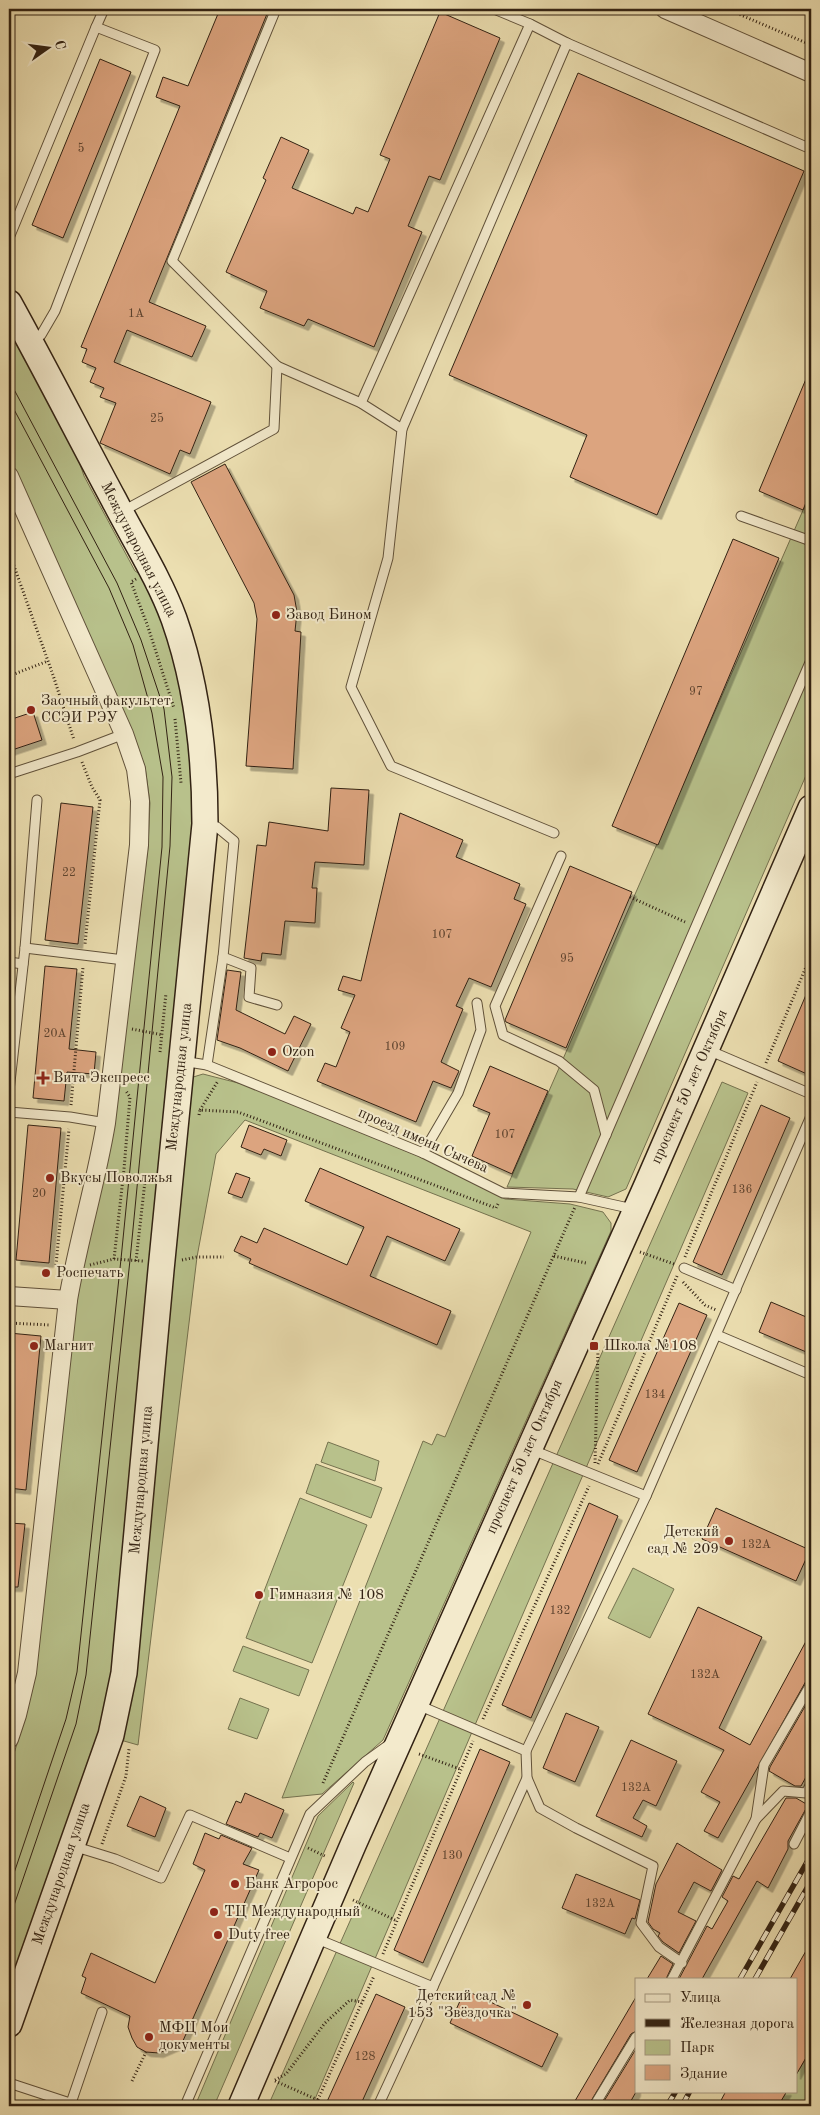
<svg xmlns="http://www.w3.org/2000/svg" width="820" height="2115" font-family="'Old Standard TT',serif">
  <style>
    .green { fill: #b8c18b; stroke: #75724f }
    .building { fill: #dca47f; stroke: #322213; filter: url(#shadow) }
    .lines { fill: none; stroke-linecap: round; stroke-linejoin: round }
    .lane-casing { stroke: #60513a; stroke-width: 11 }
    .street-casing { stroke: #60513a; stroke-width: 20 }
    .secondary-casing { stroke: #322213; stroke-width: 28 }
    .path { stroke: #322213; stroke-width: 3; stroke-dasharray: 1 2.5; stroke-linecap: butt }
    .lane { stroke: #f3eacc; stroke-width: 9 }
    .street { stroke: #f3eacc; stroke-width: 18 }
    .secondary { stroke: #f3eacc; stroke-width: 25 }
    .tram { stroke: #322213; stroke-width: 1 }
    .rail-casing { stroke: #322213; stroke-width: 5.5 }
    .rail { stroke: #f3eacc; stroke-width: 4; stroke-dasharray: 11; stroke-linecap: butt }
    .poi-dot { fill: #8f2418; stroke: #f3eacc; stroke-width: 2 }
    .labels { text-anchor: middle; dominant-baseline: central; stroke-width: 4; stroke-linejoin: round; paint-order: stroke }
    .number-label { font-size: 12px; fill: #5c422e }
    .street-label { font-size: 15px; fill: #322213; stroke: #f3eacc }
    .poi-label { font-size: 15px; fill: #322213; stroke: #f3eacc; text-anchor: start }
  </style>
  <defs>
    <filter id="shadow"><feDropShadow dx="4.5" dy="4.5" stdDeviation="0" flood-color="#0004"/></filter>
  </defs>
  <rect width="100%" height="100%" fill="#ecdfb1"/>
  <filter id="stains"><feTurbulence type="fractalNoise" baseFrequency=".004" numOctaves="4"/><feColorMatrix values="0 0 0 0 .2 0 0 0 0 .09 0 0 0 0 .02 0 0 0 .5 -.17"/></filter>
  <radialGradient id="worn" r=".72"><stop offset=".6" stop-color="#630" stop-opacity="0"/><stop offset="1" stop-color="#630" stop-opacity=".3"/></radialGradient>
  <g class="green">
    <path d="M9,326L75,450L84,476L135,571L146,578L155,597L181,678L193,738L197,830L118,1671L103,1733L9,2001V1769L26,1716L35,1674L75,1303L114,1127L148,847L150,803L145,767L131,729L9,457Z"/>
    <path d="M811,492V764L626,1189L608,1197L573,1189L507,1187Z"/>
    <path d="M203,1074L246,1085L421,1157L505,1199L570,1204L603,1212L611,1223V1231L383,1740L322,1794L282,1798L423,1441L432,1445L437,1434L445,1437L531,1232L245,1120L216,1154L197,1257L138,1745L117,1739L190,1078Z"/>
    <path d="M722,1082L748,1093L481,1711L312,2106H268Z"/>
    <path d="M328,1442L379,1461L375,1481L321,1462Z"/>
    <path d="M316,1464L382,1488L371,1518L306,1493Z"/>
    <path d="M300,1498L367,1525L312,1663L246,1638Z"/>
    <path d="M633,1568L674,1589L650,1638L608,1618Z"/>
    <path d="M243,1646L309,1670L299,1696L233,1671Z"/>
    <path d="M240,1698L269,1709L257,1739L228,1729Z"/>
    <path d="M353,1782L354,1783L214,2106H195L318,1816Z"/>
    <path d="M811,2049V2106H778L787,2091H796V2075Z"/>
  </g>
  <g class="building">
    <path d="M220,9H269L149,302L206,326L192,357L127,330L114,362L211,402L190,454L180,450L170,474L100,443L116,403L100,397L104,388L90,382L96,368L82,362L87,349L81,347L180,106L156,97L163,77L188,86Z"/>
    <path d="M440,12L500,38L440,180L429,176L408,226L422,232L374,347L308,319L304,326L260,308L267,291L226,272L266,180L263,178L281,137L309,150L292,188L353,214L356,207L368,212L390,159L380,155Z"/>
    <path d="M100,59L131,72L63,238L32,225Z"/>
    <path d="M578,73L804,171L657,515L570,477L587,435L449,375Z"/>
    <path d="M811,367V490L803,510L759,491Z"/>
    <path d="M225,464L294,595L297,612L295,631L301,632L293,769L246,766L257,619L254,603L191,482Z"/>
    <path d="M733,539L779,558L658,845L612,826Z"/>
    <path d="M33,712L42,740L9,751V720Z"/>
    <path d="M331,788L369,790L364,865L315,862L312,888H317L315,923L285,921L281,955L262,953L261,961L244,958L257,845L266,846L269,822L328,831Z"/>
    <path d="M61,803L93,807L78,944L45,940Z"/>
    <path d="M400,813L463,840L456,857L520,884L514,899L526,904L491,987L469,978L456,1006L463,1009L441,1062L459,1071L451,1088L433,1081L416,1122L317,1081L325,1063L336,1067L350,1032L341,1028L355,995L338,990L343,976L361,981Z"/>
    <path d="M570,866L632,892L566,1048L506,1022L505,1020Z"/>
    <path d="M45,966L77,969L69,1049L96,1052L94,1074L67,1072L64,1101L33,1098Z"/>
    <path d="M227,970L241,972L236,1010L285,1034L294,1016L311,1024L288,1071L240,1048L217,1040Z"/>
    <path d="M811,983V1064L807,1074L778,1061Z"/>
    <path d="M490,1066L548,1091L512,1174L472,1156L490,1113L473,1106Z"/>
    <path d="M761,1105L790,1118L722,1275L693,1262Z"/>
    <path d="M28,1125L61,1128L49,1263L16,1260Z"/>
    <path d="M249,1125L287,1140L281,1156L264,1149L261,1155L241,1147Z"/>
    <path d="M320,1168L460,1229L445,1261L387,1236L370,1276L451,1311L437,1345L249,1263L251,1259L234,1251L241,1236L257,1243L264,1228L347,1265L364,1227L305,1201Z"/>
    <path d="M236,1173L250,1178L242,1198L228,1193Z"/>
    <path d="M771,1302L811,1319V1354L759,1332Z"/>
    <path d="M679,1303L707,1315L637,1472L609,1460Z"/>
    <path d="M9,1333L41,1336L26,1490L9,1488Z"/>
    <path d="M589,1503L618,1516L531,1718L502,1705Z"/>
    <path d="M716,1508L810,1550L796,1581L702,1539Z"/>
    <path d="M9,1523L25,1524L18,1587H9Z"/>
    <path d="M698,1607L762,1637L719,1728L750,1745L811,1632V1678L806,1681L718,1838L704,1831L720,1802L701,1792L724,1750L648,1714Z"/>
    <path d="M811,1696V1768L801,1786H795L769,1771L770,1767Z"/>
    <path d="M566,1713L599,1727L575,1782L543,1768Z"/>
    <path d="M631,1740L677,1761L656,1806L643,1800L633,1818L647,1826L642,1837L596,1816Z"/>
    <path d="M480,1749L510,1762L423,1963L394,1950Z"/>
    <path d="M245,1793L284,1810L272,1838L260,1833L258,1837L226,1824L236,1801L241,1803Z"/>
    <path d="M140,1796L166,1808L155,1837L127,1826Z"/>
    <path d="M786,1798H796L808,1805L788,1841V1849L768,1888L757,1881L702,1979H679L707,1926L712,1929L728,1901L722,1897L733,1876L739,1879Z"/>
    <path d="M205,1833L219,1839L221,1835L252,1848L243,1864L259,1870L182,2043L159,2053L146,2052L137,2047L132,2038L128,2027L130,2016L81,1993L86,1978L82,1976L91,1953L155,1983L205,1870L193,1864Z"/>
    <path d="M677,1843L722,1870L711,1891L694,1882L678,1912L696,1921L679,1953L663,1942L658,1936L660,1933L653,1929L648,1922L656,1884Z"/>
    <path d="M576,1874L640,1900L635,1919L632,1918L625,1934L562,1908Z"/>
    <path d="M811,1942V2049L796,2075V1979H790Z"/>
    <path d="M661,1956L673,1964L666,1979H647Z"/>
    <path d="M465,1990L558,2034L542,2067L450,2023Z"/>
    <path d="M376,1994L405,2007L360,2106H325Z"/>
    <path d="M636,1997V2031L631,2034L588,2106H572Z"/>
    <path d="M636,2049V2092L628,2106H601Z"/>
    <path d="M726,2091H787L778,2106H718Z"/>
  </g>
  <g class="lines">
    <defs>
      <g id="lane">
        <path d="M276,9L172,261L277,366"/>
        <path d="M494,9L530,24L567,43"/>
        <path d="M96,27L104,9"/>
        <path d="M9,238L96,27L155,50L55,311L41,335L31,340"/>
        <path d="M361,403L530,24"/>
        <path d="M402,429L567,43L811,149"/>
        <path d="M9,509L21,502"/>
        <path d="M123,511L274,429L277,366L361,403L402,429L388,558L351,687L391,766L554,833"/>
        <path d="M741,516L811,541"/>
        <path d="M9,774L77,752L124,734"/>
        <path d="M561,856L495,1006L503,1035L559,1061L594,1090L606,1135"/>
        <path d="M25,948L124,960"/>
        <path d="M223,957L251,968L249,997L277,1005"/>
        <path d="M9,962L23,964"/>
        <path d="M708,1050L811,1094"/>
        <path d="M182,1061L207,1065L423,1153L503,1193L579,1197L633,1209"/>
        <path d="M207,1065L223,957L234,841L217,827L208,825"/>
        <path d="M9,1091L25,948L37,800"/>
        <path d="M9,1112L70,1117L106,1123"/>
        <path d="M423,1153L458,1093L481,1030L477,1003"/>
        <path d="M579,1197L811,660"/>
        <path d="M684,1268L736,1290"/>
        <path d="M717,1335L811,1375"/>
        <path d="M646,1496L811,1116"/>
        <path d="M418,1705L526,1751L527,1778L540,1808L576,1828L653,1866L641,1923L659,1947L682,1963"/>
        <path d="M526,1751L646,1496L530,1449"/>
        <path d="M756,1819L764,1765L811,1684"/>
        <path d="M794,1844L811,1811"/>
        <path d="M73,1846L115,1859L161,1878L190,1815L290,1858"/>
        <path d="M315,1938L433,1987L527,1778"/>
        <path d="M672,1979L756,1819L783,1791L806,1793L811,1784"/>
        <path d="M9,2083L79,2106"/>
        <path d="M70,2106L102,2012"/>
        <path d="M185,2106L310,1814L365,1762L390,1744"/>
        <path d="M378,2106L433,1987"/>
        <path d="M594,2106L636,2037"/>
      </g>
      <g id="street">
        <path d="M665,9L811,73"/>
        <path d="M9,476L124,734L136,769L140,801L139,845L106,1123C96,1183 78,1241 68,1300L27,1673L17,1715L9,1739"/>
        <path d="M9,1296L68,1300"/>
      </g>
      <g id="secondary">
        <path d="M9,303C45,368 79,435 114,500C134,539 159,578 174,619C197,684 205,755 205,824L161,1270L124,1673L111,1735L9,2024"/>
        <path d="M241,2106L353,1845L647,1185L811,808"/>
      </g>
    </defs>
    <use href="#lane" class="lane-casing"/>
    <use href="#street" class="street-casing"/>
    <use href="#secondary" class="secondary-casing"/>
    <g class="path">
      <path d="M727,9L811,45"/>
      <path d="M9,552L53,675L74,740"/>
      <path d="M136,579L131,582L148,627L174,708"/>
      <path d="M9,676L48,661"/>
      <path d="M175,719L181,783"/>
      <path d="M82,762L92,787L100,800L85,944"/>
      <path d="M630,897L685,922"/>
      <path d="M132,1029L163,1035"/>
      <path d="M160,1052L166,993"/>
      <path d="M766,1063L811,955"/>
      <path d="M71,1105L83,967"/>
      <path d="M200,1110L218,1081"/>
      <path d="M199,1115L200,1110L238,1112L496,1208L498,1204"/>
      <path d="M640,1252L674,1264"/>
      <path d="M554,1256L586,1263"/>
      <path d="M685,1257L757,1082"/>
      <path d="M114,1259L124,1169L130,1097L126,1091"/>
      <path d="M182,1260L197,1257H224"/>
      <path d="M136,1261L145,1181L149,1176"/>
      <path d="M56,1265L69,1129"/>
      <path d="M90,1265L114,1259L143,1261"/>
      <path d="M683,1282L705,1305L716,1310"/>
      <path d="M9,1323L50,1325"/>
      <path d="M595,1463L598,1349"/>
      <path d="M598,1464L677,1276"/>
      <path d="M483,1719L589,1486"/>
      <path d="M419,1754L460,1769"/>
      <path d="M323,1783L575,1207"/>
      <path d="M102,1844L126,1776L129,1749"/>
      <path d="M308,1848L327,1857"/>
      <path d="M353,1900L397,1921"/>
      <path d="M383,1954L473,1741"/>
      <path d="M275,2080L286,2074L325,2023L350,2000L362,2002"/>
      <path d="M132,2081L146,2052"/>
      <path d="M275,2081L318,2100"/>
      <path d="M315,2106L374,1976"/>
    </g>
    <use href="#lane" class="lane"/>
    <use href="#street" class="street"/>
    <use href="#secondary" class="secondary"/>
    <g class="tram">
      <path d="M9,380L117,583L141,640L164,709L172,777L170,846L130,1260L86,1675L76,1724L9,1920"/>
      <path d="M9,400L109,588L133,645L152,713L163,777L162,847L121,1259L77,1672L66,1719L9,1888"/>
    </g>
    <defs>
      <g id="rail">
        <path d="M740,1979L811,1855"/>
        <path d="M755,1979L811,1881"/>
        <path d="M667,2106L676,2091"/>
        <path d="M682,2106L690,2091"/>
      </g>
    </defs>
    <use href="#rail" class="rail-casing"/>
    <use href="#rail" class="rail"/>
  </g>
  <g class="poi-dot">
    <circle cx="276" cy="615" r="5"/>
    <circle cx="31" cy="710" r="5"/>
    <circle cx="272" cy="1052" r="5"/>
    <path d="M40.5 1070.5h5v5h5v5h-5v5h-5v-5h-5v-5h5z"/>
    <circle cx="50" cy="1178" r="5"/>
    <circle cx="46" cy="1273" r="5"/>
    <circle cx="34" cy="1346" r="5"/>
    <rect x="589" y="1341" width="10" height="10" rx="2.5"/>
    <circle cx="729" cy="1541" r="5"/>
    <circle cx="259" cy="1595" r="5"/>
    <circle cx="235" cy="1884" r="5"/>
    <circle cx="214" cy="1912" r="5"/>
    <circle cx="218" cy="1935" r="5"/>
    <circle cx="527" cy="2005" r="5"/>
    <circle cx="149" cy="2037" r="5"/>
  </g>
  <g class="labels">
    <g class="number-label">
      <text x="81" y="149">5</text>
      <text x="136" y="314">1А</text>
      <text x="157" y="419">25</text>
      <text x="696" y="692">97</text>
      <text x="69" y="873">22</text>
      <text x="442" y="935">107</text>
      <text x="567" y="959">95</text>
      <text x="55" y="1034">20А</text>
      <text x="395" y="1047">109</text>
      <text x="505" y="1135">107</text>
      <text x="742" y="1190">136</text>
      <text x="39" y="1194">20</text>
      <text x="655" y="1395">134</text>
      <text x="756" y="1545">132А</text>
      <text x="560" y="1611">132</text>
      <text x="705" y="1675">132А</text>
      <text x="636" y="1788">132А</text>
      <text x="452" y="1856">130</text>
      <text x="600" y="1904">132А</text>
      <text x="365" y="2057">128</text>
    </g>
    <g class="street-label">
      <text transform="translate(138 550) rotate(63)">Международная улица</text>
      <text transform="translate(180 1077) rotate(-84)">Международная улица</text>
      <text transform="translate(690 1087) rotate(-66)">проспект 50 лет Октября</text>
      <text transform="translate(423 1141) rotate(24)">проезд имени Сычева</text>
      <text transform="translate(525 1457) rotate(-66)">проспект 50 лет Октября</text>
      <text transform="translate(142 1480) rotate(-85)">Международная улица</text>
      <text transform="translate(62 1874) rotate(-71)">Международная улица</text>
    </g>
    <g class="poi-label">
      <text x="286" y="615">Завод Бином</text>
      <text x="41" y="701">Заочный факультет<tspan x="41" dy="17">ССЭИ РЭУ</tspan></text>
      <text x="282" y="1052">Ozon</text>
      <text x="53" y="1078">Вита Экспресс</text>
      <text x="60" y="1178">Вкусы Поволжья</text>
      <text x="56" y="1273">Роспечать</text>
      <text x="44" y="1346">Магнит</text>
      <text x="604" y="1346">Школа №108</text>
      <text x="719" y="1532" text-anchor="end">Детский<tspan x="719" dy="17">сад № 209</tspan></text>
      <text x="269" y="1595">Гимназия № 108</text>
      <text x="245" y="1884">Банк Агророс</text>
      <text x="224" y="1912">ТЦ Международный</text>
      <text x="228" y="1935">Duty free</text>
      <text x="517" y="1996" text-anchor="end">Детский сад №<tspan x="517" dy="17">153 "Звёздочка"</tspan></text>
      <text x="159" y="2028">МФЦ Мои<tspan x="159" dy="17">документы</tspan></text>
    </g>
  </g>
  <rect width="820" height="2115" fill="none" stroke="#ecdfb1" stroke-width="30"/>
  <rect x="10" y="10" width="800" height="2095" fill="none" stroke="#322213" stroke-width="2.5"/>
  <rect x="15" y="15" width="790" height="2085" fill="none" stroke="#322213"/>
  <rect x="635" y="1978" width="162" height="115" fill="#f3eacc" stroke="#a69a82"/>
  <rect x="645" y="1994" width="25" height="8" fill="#f3eacc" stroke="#a69a82"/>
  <text x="680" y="2002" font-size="15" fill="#322213">Улица</text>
  <rect x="645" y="2019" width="25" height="8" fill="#322213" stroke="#a69a82"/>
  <text x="680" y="2028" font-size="15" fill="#322213">Железная дорога</text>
  <rect x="645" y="2040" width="25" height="15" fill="#b8c18b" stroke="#a69a82"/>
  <text x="680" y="2052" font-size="15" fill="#322213">Парк</text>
  <rect x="645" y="2065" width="25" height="15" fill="#dca47f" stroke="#a69a82"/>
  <text x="680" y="2078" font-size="15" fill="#322213">Здание</text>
  <g transform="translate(48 48) rotate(76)" stroke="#f3eacc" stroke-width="4" paint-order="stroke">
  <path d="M0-4L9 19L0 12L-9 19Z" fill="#322213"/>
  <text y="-8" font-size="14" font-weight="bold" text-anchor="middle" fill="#322213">С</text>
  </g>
  <rect width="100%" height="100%" filter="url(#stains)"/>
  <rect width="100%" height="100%" fill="url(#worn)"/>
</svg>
